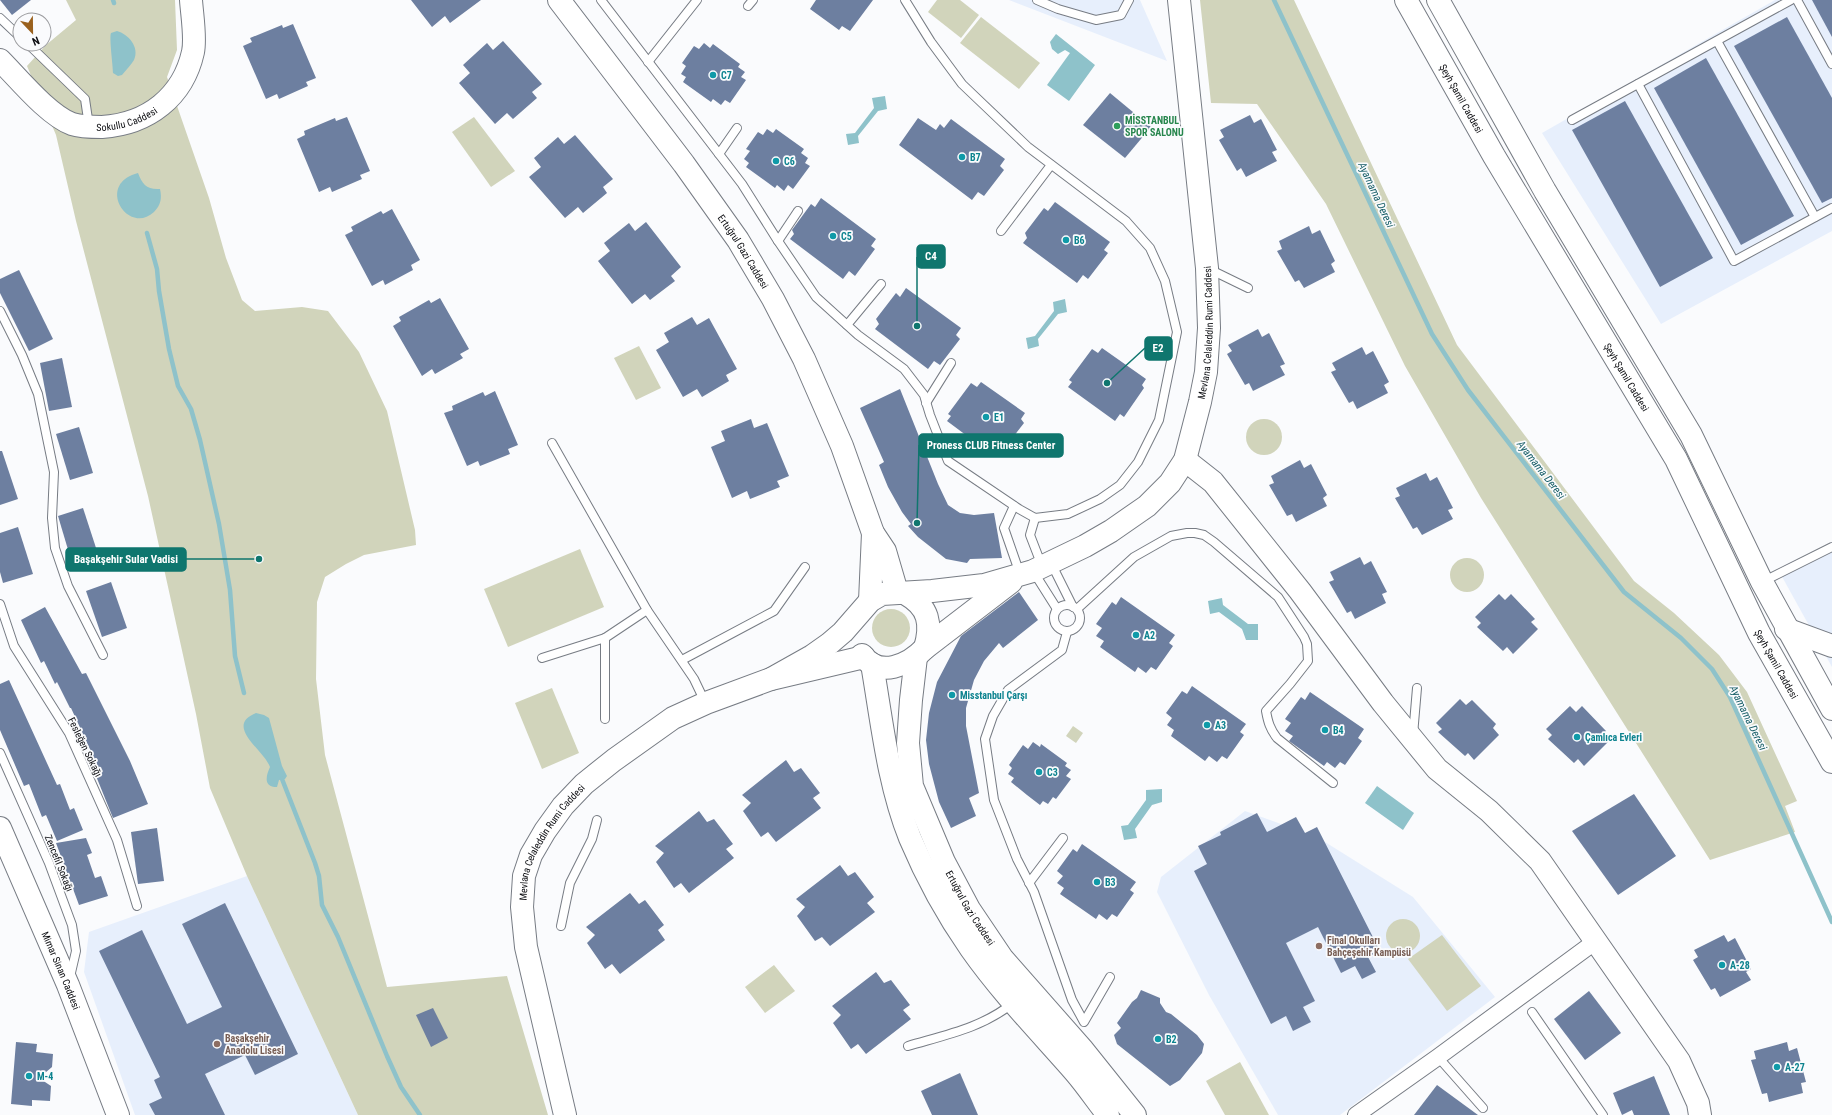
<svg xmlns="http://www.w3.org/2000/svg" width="1832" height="1115" font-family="'Roboto Condensed',sans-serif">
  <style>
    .built { fill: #e7effc }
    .green { fill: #d1d4bb }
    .water { fill: #8ec2ca }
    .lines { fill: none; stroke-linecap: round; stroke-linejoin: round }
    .stream { stroke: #8ec2ca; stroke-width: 4.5 }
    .building { fill: #6d7fa0 }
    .lane-casing { stroke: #777c84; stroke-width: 10 }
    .street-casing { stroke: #777c84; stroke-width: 18 }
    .secondary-casing { stroke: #777c84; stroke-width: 24 }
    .primary-casing { stroke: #777c84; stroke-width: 24 }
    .lane { stroke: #fff; stroke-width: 8 }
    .street { stroke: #fff; stroke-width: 16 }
    .secondary { stroke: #fff; stroke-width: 22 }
    .primary { stroke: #fff; stroke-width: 22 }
    .culture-dot { fill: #0f9aa8; stroke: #fafbfd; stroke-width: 1.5 }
    .leisure-dot { fill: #2e9e5b; stroke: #fafbfd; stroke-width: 1.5 }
    .education-dot { fill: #8d6e63; stroke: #fafbfd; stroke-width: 1.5 }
    .labels { text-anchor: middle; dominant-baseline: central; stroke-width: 3.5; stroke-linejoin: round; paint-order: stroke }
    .culture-label { font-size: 10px; font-weight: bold; fill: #0d838f; stroke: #fafbfd; text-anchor: start }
    .street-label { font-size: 10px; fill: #0c0d11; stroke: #fafbfd }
    .leisure-label { font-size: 10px; font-weight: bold; fill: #27864d; stroke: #fafbfd; text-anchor: start }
    .education-label { font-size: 10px; font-weight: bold; fill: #785e54; stroke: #fafbfd; text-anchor: start }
    .water-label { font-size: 11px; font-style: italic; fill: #175e67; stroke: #fafbfd }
    .leader { fill: none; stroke: #0f766e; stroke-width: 1.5 }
    .callout-dot { fill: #0f766e; stroke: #fafbfd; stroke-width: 1.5 }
    .callout { fill: #0f766e; stroke: #0f766e; stroke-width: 1.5 }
    .callout-label { font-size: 11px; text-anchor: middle; font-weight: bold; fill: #fff }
  </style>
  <rect width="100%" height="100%" fill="#fafbfd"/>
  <g class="built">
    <path d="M1009,0H1140L1167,61Z"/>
    <path d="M1775,0H1832V231L1661,324L1542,133Z"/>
    <path d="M1832,543V667L1780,573Z"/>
    <path d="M1245,811L1317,837L1413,897L1495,997L1340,1115H1278L1209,995L1157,892L1161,877Z"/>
    <path d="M247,876L358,1115H135L84,972L89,932Z"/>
  </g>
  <g class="green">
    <path d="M66,0H175L177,50L167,77L209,198L226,258L242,300L255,311L302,307L328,311L359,352L387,411L415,530L416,545L364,555L346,564L325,577L317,602L316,679L325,755L387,987L507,976L548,1115H358L247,876L210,788L196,714L148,496L76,221L56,135L27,66L46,45L76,20Z"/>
    <path d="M937,0H960L979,15L961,38L928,12Z"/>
    <path d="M1200,0H1294L1457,345L1634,581L1674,613L1719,655L1747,692L1797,801L1785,806L1795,832L1710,860L1481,498L1405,366L1326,204L1257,104L1211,103Z"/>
    <path d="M981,17L1040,63L1019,89L960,43Z"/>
    <path d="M474,117L515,171L491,187L452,132Z"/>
    <path d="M639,346L661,388L636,400L614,358Z"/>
    <circle cx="1264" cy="437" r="18"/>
    <path d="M580,549L604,607L508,647L484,589Z"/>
    <circle cx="1467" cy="575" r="17"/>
    <circle cx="891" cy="628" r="19"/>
    <path d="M552,688L579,753L542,769L515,703Z"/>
    <path d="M1073,726L1083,733L1076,743L1066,736Z"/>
    <circle cx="1403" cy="936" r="17"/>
    <path d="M1442,935L1481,986L1447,1011L1408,959Z"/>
    <path d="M774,965L795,991L765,1013L745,987Z"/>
    <path d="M1240,1062L1269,1115H1225L1206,1081Z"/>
  </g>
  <g class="water">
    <path d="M117,31C128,34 140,47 134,60C131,65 126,70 122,75L118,76L113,73C113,66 109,37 111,33Z"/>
    <path d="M1056,34L1095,65L1069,101L1047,85L1070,53L1065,50L1058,54L1052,49L1050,42Z"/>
    <path d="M885,96L887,109L878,111L858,136L859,143L848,145L846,134L855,133L874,108L872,98Z"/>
    <path d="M138,173C142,184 147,190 160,189C162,198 161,205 154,212C128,236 95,184 138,173Z"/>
    <path d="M1065,299L1067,312L1058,314L1038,339L1039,346L1028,349L1026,338L1035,336L1054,311L1053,302Z"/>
    <path d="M1222,598L1223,605L1248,624H1258V640H1246L1242,629L1219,612L1210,614L1208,601Z"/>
    <path d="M256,713L264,715L269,718L282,766L287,776L285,779L279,780L277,787C263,787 266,776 270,767C263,749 224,726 256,713Z"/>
    <path d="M1377,786L1414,813L1403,830L1365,803Z"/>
    <path d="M1162,789V802L1152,805L1135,829L1137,838L1124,840L1121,826L1128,825L1146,800V790Z"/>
  </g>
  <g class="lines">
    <g class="stream">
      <path d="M113,0L114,3"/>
      <path d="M1274,0L1432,334L1468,390L1624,592L1681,638L1712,669L1730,697L1832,922"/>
      <path d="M147,233L157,269L159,291L169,349L178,386L191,409L200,440L219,524L230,590L235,656L244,693"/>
      <path d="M282,779L315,863L319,876L322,905L338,937L387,1056L401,1087L420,1115"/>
    </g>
  </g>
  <g class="building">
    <path d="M0,0H31L12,15Z"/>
    <path d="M411,0H481L450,23L445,16L432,27Z"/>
    <path d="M816,0H873L850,31L842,26L839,30L810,9Z"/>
    <path d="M1812,0H1832V37Z"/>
    <path d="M1787,17L1832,98V198L1822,203L1734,46Z"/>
    <path d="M293,24L316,78L306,82L308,86L279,99L277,94L266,99L243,46L252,42L250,38L282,25L283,28Z"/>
    <path d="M503,41L542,84L532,92L537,98L513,119L507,113L495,124L459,83L470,73L463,65L487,43L493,50Z"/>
    <path d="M704,43L710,48L713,44L740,64L738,67L745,72L741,77L746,80L730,103L725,100L721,105L713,99L711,102L683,82L686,77L681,74L686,66L682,63L694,46L699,49Z"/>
    <path d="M1706,58L1794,216L1741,245L1654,88Z"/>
    <path d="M1110,93L1151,127L1125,158L1083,125Z"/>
    <path d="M1625,101L1713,258L1660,287L1572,130Z"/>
    <path d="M1250,115L1254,123L1261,119L1277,150L1272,152L1277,161L1246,177L1241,168L1237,171L1219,140L1224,137L1220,130Z"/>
    <path d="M347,117L370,171L360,175L362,179L332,192L330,187L319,192L297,139L305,135L304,131L335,118L336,121Z"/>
    <path d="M918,118L936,130L940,124L944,128L951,119L1005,159L1000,166L1004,170L984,196L978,192L972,200L899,145Z"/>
    <path d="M767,129L773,133L776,129L804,149L801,153L808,158L805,163L810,166L793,189L788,185L784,191L777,185L775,188L746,167L749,163L744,159L750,151L746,149L758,132L763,135Z"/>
    <path d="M575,135L613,179L603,187L607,193L583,213L578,207L565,218L529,177L541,167L534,158L558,137L564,144Z"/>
    <path d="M821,198L876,239L871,246L875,249L855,276L849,271L843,279L790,239L794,234L792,230L811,204L815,207Z"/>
    <path d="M1055,202L1110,242L1104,250L1108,253L1088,279L1083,275L1077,283L1023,243L1027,238L1025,233L1044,208L1048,211Z"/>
    <path d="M392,209L420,260L411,265L413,270L385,285L383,280L372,286L345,235L353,231L351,227L381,211L383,214Z"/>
    <path d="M646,222L681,267L671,276L675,281L650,300L645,294L632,304L598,261L610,251L604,243L629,223L635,231Z"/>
    <path d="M1309,226L1312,234L1320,230L1335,261L1331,264L1335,272L1304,288L1299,280L1295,282L1277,251L1282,249L1279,241Z"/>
    <path d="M19,270L53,339L29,351L0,293V279Z"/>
    <path d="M906,288L961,328L956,335L960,339L940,365L934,361L928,369L875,329L879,324L876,319L896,293L900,297Z"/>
    <path d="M440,298L469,349L460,354L463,358L435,374L432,369L422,376L393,326L401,321L399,317L429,300L431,303Z"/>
    <path d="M692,317L697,325L709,318L737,369L726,375L729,381L702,397L697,389L683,397L656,350L669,342L664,333Z"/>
    <path d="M1258,329L1262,337L1269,333L1285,364L1280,366L1285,375L1253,391L1249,383L1245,385L1227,354L1232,351L1228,345Z"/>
    <path d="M1362,347L1366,355L1373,351L1389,382L1384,385L1388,393L1357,409L1353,401L1349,403L1331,372L1336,370L1332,363Z"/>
    <path d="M1102,348L1146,379L1142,385L1144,388L1124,417L1120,414L1115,421L1068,387L1072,382L1069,380L1092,349L1098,353Z"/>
    <path d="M62,358L72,407L49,411L40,363Z"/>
    <path d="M981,382L1025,413L1021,419L1024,423L1010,441L1003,451L999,448L994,456L947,421L951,416L948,414L971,383L977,387Z"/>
    <path d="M900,389L938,484L948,505L960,513L974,515L994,513L1002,558L970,559L967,563L946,559L918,537L908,526L911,524L902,512L888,487L879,465L884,462L860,408Z"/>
    <path d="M495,391L518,445L508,449L510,454L480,466L478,461L467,466L444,413L453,410L452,406L483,392L485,396Z"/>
    <path d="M751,419L754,428L767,423L789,476L777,481L780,487L750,499L747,491L732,498L711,447L725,441L721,431Z"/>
    <path d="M79,427L93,473L70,480L56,434Z"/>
    <path d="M0,451H2L18,499L0,505Z"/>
    <path d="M1300,460L1304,468L1311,464L1327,495L1323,498L1327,506L1296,522L1292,514L1287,516L1269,485L1274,483L1271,476Z"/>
    <path d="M1426,473L1430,481L1437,477L1453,508L1448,510L1453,519L1422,535L1417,527L1413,529L1395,498L1400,496L1396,488Z"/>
    <path d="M83,508L98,554L72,563L58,516Z"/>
    <path d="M18,527L33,574L3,583L0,572V533Z"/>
    <path d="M1360,557L1364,565L1371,561L1387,592L1382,594L1386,603L1355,619L1351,611L1347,613L1329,582L1334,580L1330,572Z"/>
    <path d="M111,582L127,628L102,637L86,591Z"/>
    <path d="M1019,592L1038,620L1003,648L999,643L984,661L974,680L966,708V726L979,793L969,798L976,816L951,828L939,802L929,764L926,740L929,713L937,682L961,636Z"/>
    <path d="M1499,594L1505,600L1511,594L1535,619L1531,622L1538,629L1513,654L1507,647L1503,651L1477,627L1481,623L1475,617Z"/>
    <path d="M1121,597L1175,635L1169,643L1173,646L1156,670L1151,667L1146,673L1138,667L1135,672L1100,647L1104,641L1096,636L1102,628L1096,624L1112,602L1116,605Z"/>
    <path d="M45,607L82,674L86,673L130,761L148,804L113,818L96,776L101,773L71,708H70L57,682L55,684L44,661L41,663L21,620Z"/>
    <path d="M9,680L57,785L60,784L70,810L74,808L83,830L57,841L46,815L42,817L29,784L24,786L0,730V684Z"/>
    <path d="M1192,686L1246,724L1240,732L1244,735L1227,759L1222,756L1217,762L1209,756L1205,761L1171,736L1174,730L1167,725L1172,718L1166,713L1182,691L1187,694Z"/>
    <path d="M1310,692L1364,729L1358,738L1362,741L1345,765L1340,762L1335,768L1327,762L1324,766L1289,741L1293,736L1285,731L1291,723L1285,719L1301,697L1305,700Z"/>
    <path d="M1460,699L1466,705L1472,700L1496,724L1493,728L1499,735L1474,760L1468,753L1465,756L1438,732L1442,729L1436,723Z"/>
    <path d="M1570,706L1576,712L1582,706L1606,731L1602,734L1609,741L1584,766L1578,759L1574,763L1548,739L1552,735L1546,729Z"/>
    <path d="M1033,742L1040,747L1041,744L1067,763L1065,766L1071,770L1066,776L1071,779L1056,799L1053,797L1048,804L1043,801L1040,805L1027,795L1011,782L1014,778L1008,774L1012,768L1009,765L1023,745L1028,749Z"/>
    <path d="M786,760L794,772L801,768L820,793L813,798L821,808L776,842L768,832L761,837L743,811L751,803L742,795Z"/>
    <path d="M1634,794L1676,856L1618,895L1572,831Z"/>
    <path d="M699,811L707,822L714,819L733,844L726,849L734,858L689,893L681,883L674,888L656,862L664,853L655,846Z"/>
    <path d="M1257,813L1267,832L1296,817L1305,833L1317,827L1380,951L1368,957L1376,972L1362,979L1355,966L1341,973L1318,927L1286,943L1315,1001L1303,1007L1311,1022L1293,1031L1286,1016L1271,1024L1194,871L1207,864L1198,846L1221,835L1220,832Z"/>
    <path d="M157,828L164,881L138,884L131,832Z"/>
    <path d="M86,838L92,853L87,855L95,878L101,876L108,896L79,905L56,843Z"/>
    <path d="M1082,844L1136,882L1130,890L1134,893L1117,917L1112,914L1107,920L1099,914L1096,919L1060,894L1064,888L1057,883L1063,876L1057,871L1073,849L1077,852Z"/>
    <path d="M840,865L848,876L855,872L874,897L867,903L875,912L830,946L822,937L815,941L797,916L805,907L796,899Z"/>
    <path d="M630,893L639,904L645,900L664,925L658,930L665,940L620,974L612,964L605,969L587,943L595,935L586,927Z"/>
    <path d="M225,903L298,1054L255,1075L245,1055L205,1074L225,1115H155L149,1104L162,1098L154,1080L160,1077L99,951L142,930L187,1024L222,1007L182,924Z"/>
    <path d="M1724,935L1728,942L1735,938L1751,969L1746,972L1751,980L1720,997L1715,988L1711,990L1693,960L1698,957L1694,950Z"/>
    <path d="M876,972L884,983L891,980L910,1005L903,1010L911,1019L866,1054L858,1044L851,1049L833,1023L841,1015L832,1006Z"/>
    <path d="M1141,990L1160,998V1003L1166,1012L1171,1014L1197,1035L1204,1044L1202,1053L1180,1080L1170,1086L1117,1044L1114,1035L1121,1028L1117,1023L1132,1002L1137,998Z"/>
    <path d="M1589,991L1621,1033L1585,1060L1554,1019Z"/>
    <path d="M433,1008L448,1038L431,1047L416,1015Z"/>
    <path d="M16,1042L37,1044L36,1052L53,1054L52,1067L39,1078L51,1086L50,1101L32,1100V1106L11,1104Z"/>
    <path d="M1787,1042L1789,1051L1797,1048L1806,1082L1801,1083L1803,1093L1769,1102L1767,1093L1762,1094L1751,1060L1756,1059L1754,1051Z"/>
    <path d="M960,1073L978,1115H932L921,1091Z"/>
    <path d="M1654,1076L1670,1115H1634L1632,1110L1622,1115L1613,1093Z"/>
    <path d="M1437,1085L1478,1115H1414Z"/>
  </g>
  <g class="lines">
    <defs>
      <g id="lane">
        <path d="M601,0L742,184L778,241L816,297L858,335L904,369L924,395L930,415L948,461L1019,509L1035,518L1068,514L1100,499L1120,485L1138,462L1159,420L1177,332L1165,281L1150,248L1126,221L1028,147L962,84L931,42L905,0"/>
        <path d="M1037,0L1058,9L1096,20L1121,15L1129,0"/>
        <path d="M1797,0L1832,64"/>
        <path d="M748,6L753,0"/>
        <path d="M0,18L20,37"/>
        <path d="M1717,41L1815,217"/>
        <path d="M28,44L85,99L89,126"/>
        <path d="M648,62L697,0"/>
        <path d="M1638,84L1734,261L1832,208"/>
        <path d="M1572,120L1791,0"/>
        <path d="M719,154L737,128"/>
        <path d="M1001,231L1051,165"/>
        <path d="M778,241L798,211"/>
        <path d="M1209,269L1248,288"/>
        <path d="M0,311L22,355L38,394L54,472L52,518L55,548L68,586L103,655"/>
        <path d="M847,325L881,284"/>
        <path d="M926,403L951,363"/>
        <path d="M552,443L647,610L694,679L705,702"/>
        <path d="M1014,506L1004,528L1020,574"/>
        <path d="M1035,518L1030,535L1042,566"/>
        <path d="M1051,563L1073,607"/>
        <path d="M1033,571L1057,609"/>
        <path d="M1762,582L1832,547"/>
        <path d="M0,604L14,646L69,733L117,840L137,906"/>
        <circle cx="1067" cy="618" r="13"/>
        <path d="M1077,609L1134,557L1171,536L1187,533H1195L1204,535L1214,542L1278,597L1304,637L1307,644L1308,661L1290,684L1266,711C1268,722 1270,729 1277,738L1333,783"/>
        <path d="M1067,632L1062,650L1008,690L993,716L985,739L994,800L1017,859L1034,892L1072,1000L1084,1022L1110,977"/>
        <path d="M542,658L605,638"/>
        <path d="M682,660L774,611L805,567"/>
        <path d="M605,719V638L647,610"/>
        <path d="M1413,735L1417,688"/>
        <path d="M0,753L49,863L72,925L76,951L70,977"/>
        <path d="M1029,883L1063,838"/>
        <path d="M561,926L570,883L592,839L597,820"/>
        <path d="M1532,1012L1603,1115"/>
        <path d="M908,1046C945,1035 982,1028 1013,1003"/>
        <path d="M1438,1057L1483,1108"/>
      </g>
      <path id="street" d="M1356,1115L1438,1057L1596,941"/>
      <g id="secondary">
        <path id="s1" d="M559,0L684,164L738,240L773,299L804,359L842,446L873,533L885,551L897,592"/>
        <path id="s2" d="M0,60C18,78 48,115 72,124C81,127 93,127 102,127C148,124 183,97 193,52C196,38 192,15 191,0"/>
        <path d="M1185,460L1213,482L1300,591L1383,703L1437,769L1489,811L1540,861L1679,1061L1698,1103L1700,1115"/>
        <path d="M906,594C929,607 932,624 925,648"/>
        <path d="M870,601L873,533"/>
        <path d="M1786,629L1832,646"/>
        <path d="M862,655C879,679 909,665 925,648L1011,582"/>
        <path id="s3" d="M916,657L911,700L908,743L912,786L944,862L969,909L1002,958L1083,1050L1135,1115"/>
        <path d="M872,664C882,722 888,783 910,838C926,876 948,916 971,949C1002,993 1040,1032 1075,1072C1087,1086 1097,1101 1108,1115"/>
        <path id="s4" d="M771,679L812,656L829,644L843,632L870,601L882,594L932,591L984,585L1033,571L1085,546L1111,531L1147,506L1170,483L1185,460L1200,402L1206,372L1209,328L1207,268L1179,0"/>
        <path id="s5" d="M0,828L68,985L118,1115"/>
        <path id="s6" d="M565,1115L526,947L522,907L524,876L531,855L545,831L563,806L584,784L614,760L673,718L706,703L771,679L864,657"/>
      </g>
      <g id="primary">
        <path id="s7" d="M1406,0L1494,156L1676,459L1759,633L1832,762"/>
        <path d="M1438,0L1545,191L1691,435L1762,582L1832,709"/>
      </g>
    </defs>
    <use href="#lane" class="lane-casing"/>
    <use href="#street" class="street-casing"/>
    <use href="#secondary" class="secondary-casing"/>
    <use href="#primary" class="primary-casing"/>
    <use href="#lane" class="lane"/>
    <use href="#street" class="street"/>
    <use href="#secondary" class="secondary"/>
    <use href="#primary" class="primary"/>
  </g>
  <g class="culture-dot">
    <circle cx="713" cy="75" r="4"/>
    <circle cx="962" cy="157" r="4"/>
    <circle cx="776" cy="161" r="4"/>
    <circle cx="833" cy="236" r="4"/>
    <circle cx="1066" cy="240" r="4"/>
    <circle cx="986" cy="417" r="4"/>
    <circle cx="1136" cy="635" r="4"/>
    <circle cx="952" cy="695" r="4"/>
    <circle cx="1207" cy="725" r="4"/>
    <circle cx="1325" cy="730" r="4"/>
    <circle cx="1577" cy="737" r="4"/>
    <circle cx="1039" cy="772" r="4"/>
    <circle cx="1097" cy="882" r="4"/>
    <circle cx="1722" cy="965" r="4"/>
    <circle cx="1158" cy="1039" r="4"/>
    <circle cx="1777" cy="1067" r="4"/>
    <circle cx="29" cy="1076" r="4"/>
  </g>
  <circle class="leisure-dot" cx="1117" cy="126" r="4"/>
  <g class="education-dot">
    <circle cx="1319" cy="946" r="4"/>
    <circle cx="217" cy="1044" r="4"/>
  </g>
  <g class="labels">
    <g class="culture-label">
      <text x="721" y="75">C7</text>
      <text x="970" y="157">B7</text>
      <text x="784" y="161">C6</text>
      <text x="841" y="236">C5</text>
      <text x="1074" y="240">B6</text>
      <text x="994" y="417">E1</text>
      <text x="1144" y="635">A2</text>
      <text x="960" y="695">Misstanbul Çarşı</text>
      <text x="1215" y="725">A3</text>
      <text x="1333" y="730">B4</text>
      <text x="1585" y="737">Çamlıca Evleri</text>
      <text x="1047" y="772">C3</text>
      <text x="1105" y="882">B3</text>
      <text x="1730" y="965">A-28</text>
      <text x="1166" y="1039">B2</text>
      <text x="1785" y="1067">A-27</text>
      <text x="37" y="1076">M-4</text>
    </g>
    <g class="street-label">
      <text stroke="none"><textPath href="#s7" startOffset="113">Şeyh Şamil Caddesi</textPath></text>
      <text stroke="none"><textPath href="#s2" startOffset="153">Sokullu Caddesi</textPath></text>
      <text stroke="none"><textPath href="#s1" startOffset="312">Ertuğrul Gazi Caddesi</textPath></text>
      <text stroke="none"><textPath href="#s4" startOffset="616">Mevlana Celaleddin Rumi Caddesi</textPath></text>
      <text stroke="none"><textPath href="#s7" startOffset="437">Şeyh Şamil Caddesi</textPath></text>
      <text stroke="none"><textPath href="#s7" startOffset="761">Şeyh Şamil Caddesi</textPath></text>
      <text transform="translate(85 747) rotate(64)">Fesleğen Sokağı</text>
      <text stroke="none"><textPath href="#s6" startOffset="286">Mevlana Celaleddin Rumi Caddesi</textPath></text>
      <text transform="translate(59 863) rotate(68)">Zencefil Sokağı</text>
      <text stroke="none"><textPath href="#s3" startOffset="265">Ertuğrul Gazi Caddesi</textPath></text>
      <text stroke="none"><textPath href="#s5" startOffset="155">Mimar Sinan Caddesi</textPath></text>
    </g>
    <g class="leisure-label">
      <text x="1125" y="120">MİSSTANBUL<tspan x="1125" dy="12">SPOR SALONU</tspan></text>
    </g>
    <g class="education-label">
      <text x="1327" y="940">Final Okulları<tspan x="1327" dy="12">Bahçeşehir Kampüsü</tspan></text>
      <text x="225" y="1038">Başakşehir<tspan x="225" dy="12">Anadolu Lisesi</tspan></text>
    </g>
    <g class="water-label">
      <text transform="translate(1376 195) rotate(65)">Ayamama Deresi</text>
      <text transform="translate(1541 470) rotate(52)">Ayamama Deresi</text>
      <text transform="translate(1748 718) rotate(64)">Ayamama Deresi</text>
    </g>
  </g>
  <path class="leader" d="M917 326L917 257M1107 383L1145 348M917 523L919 445M259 559L186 559"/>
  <g class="callout-dot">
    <circle cx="917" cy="326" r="4"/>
    <circle cx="1107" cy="383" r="4"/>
    <circle cx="917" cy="523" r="4"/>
    <circle cx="259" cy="559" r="4"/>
  </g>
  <g class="callout">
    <rect x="917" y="245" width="28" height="23" rx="4"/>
    <rect x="1145" y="337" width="27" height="23" rx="4"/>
    <rect x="919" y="434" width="144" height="23" rx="4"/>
    <rect x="66" y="548" width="120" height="23" rx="4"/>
  </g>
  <g class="callout-label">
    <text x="931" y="260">C4</text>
    <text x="1158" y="352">E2</text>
    <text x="991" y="449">Proness CLUB Fitness Center</text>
    <text x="126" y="563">Başakşehir Sular Vadisi</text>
  </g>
  <g transform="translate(32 32) rotate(158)"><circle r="19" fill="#fafbfd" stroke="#9b9c9f"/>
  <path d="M0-3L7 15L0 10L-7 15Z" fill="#9a611e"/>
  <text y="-6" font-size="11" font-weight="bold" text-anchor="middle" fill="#0c0d11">N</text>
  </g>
</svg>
